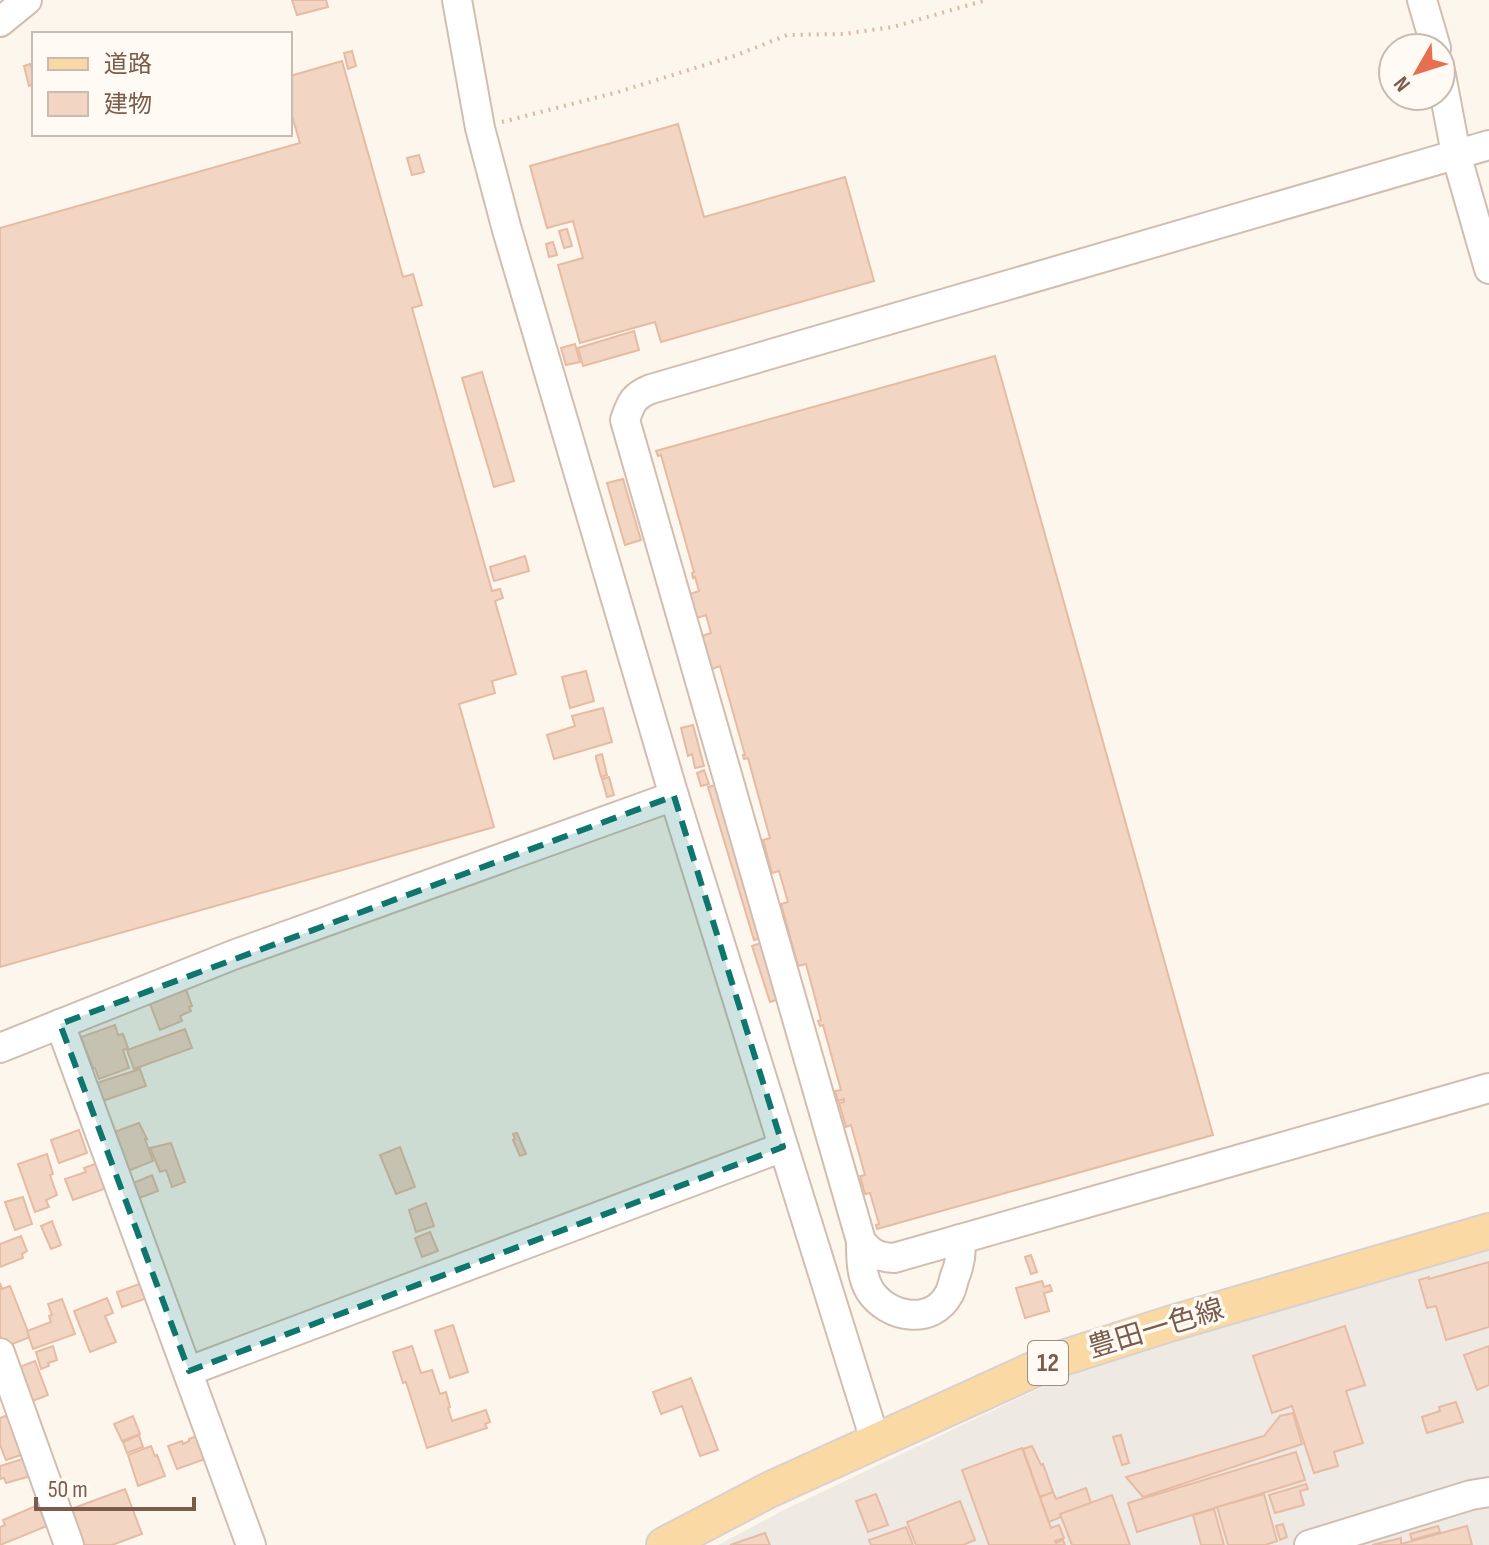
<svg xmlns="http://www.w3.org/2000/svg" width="1489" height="1545" font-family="'Sofia Sans Condensed','Noto Sans JP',sans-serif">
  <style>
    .industrial { fill: #efe9e4 }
    .building { fill: #f3d5c3; stroke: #e6bba3; stroke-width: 2 }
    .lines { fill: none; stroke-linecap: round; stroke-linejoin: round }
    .minor-casing { stroke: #d1beb0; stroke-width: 32 }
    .major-casing { stroke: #dad1cd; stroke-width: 38 }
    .path { stroke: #d9b8a5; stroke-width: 4; stroke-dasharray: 2 6; stroke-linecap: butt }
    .minor { stroke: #fff; stroke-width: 28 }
    .major { stroke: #fbd9a5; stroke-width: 34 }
    .marked { fill: #0f766e; fill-opacity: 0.2; stroke: #0f766e; stroke-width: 6; stroke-dasharray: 16 10; stroke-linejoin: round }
    .labels { text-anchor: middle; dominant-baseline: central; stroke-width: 7; stroke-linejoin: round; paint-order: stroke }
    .shield { fill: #fffaf3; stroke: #a28b7f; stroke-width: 2 }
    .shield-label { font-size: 26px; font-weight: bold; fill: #7a5c4d }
    .street-label { font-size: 28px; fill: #7a5c4d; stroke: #fffaf3 }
  </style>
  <rect width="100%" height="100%" fill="#fdf6ec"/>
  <path class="industrial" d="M1489,1243V1545H718L784,1510L1084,1367Z"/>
  <g class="building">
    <path d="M292,0H326L328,7L297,15Z"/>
    <path d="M352,51L356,66L348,69L344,53Z"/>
    <path d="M342,61L403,277L413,274L422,305L412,308L492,591L500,589L503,598L495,601L516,674L492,681L495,693L459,704L494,827L0,967V228L300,143L290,109V76Z"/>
    <path d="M30,64L34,76V84L29,86L24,66Z"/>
    <path d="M678,124L704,217L845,177L874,281L661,342L655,322L580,343L558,265L583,258L573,221L547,228L530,166Z"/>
    <path d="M419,155L424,172L412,175L407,158Z"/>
    <path d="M567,229L572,246L564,248L559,231Z"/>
    <path d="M553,242L557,255L549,257L546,244Z"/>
    <path d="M634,331L639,350L583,366L578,348Z"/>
    <path d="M575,344L580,362L566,365L561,348Z"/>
    <path d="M995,356L1213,1135L877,1229L876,1225L879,1224L870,1193L865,1194L860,1176L865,1175L851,1125L846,1127L839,1103L844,1102V1099L838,1101L835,1091L841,1090L823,1025L820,1026L818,1021L821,1020L806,964L798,966L781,904L788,902L779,871L772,873L763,840L770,838L748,758L744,759L743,755H745L720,666L712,669L702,636L711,633L706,615L697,618L687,595L699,591L695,577L693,578L692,573L694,572L661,455L658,456L656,451Z"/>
    <path d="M482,372L514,481L494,487L462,378Z"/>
    <path d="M623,479L641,540L625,545L607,483Z"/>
    <path d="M525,556L529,571L494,581L490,567Z"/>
    <path d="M586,671L594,701L570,708L562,677Z"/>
    <path d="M603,708L612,742L554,759L547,735L575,726L572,716Z"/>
    <path d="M693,725L704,766L695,768L692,754L688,756L681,728Z"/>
    <path d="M602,754L607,775L601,777L596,758V756Z"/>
    <path d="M704,770L709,784L701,786L697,773Z"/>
    <path d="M609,777L614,795L607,797L602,779Z"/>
    <path d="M716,785L762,938L754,940L708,787Z"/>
    <path d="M761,943L779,999L770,1002L752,946Z"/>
    <path d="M186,989L192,1006L189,1007L191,1011L180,1016L182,1021L160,1030L150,1004Z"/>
    <path d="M115,1025L118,1035L123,1034L128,1048L123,1050L129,1068L99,1079L95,1068H93L81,1037Z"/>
    <path d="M185,1029L192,1048L134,1069L127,1050Z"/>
    <path d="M140,1069L146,1086L103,1101L97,1083Z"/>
    <path d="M139,1123L147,1139H145L153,1161L128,1171L114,1132Z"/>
    <path d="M79,1130L87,1153L59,1163L51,1140Z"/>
    <path d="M517,1133L526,1154L520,1156L513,1140L515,1139L513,1134Z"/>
    <path d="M171,1143L185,1182L172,1187L166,1170L160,1172L150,1148Z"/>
    <path d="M400,1147L415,1187L396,1194L380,1155Z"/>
    <path d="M47,1154L53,1174L50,1175L57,1195L46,1200L49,1207L35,1212L18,1164Z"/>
    <path d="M98,1163L107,1188L73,1200L65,1179L86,1172L84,1168Z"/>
    <path d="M152,1175L158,1191L137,1199L131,1184Z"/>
    <path d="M23,1197L32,1224L15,1230L5,1202Z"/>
    <path d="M426,1203L434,1226L416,1232L409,1210Z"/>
    <path d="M52,1221L61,1245L51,1249L41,1226Z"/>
    <path d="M430,1232L438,1251L422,1257L415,1238Z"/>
    <path d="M21,1236L27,1251L22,1254L23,1258L0,1267V1244Z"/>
    <path d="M1031,1255L1037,1272L1031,1274L1025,1257Z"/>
    <path d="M1489,1262V1327L1446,1340L1436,1306L1427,1308L1419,1280L1429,1277V1279Z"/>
    <path d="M1042,1281L1044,1287L1050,1285L1052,1291L1044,1293L1049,1311L1025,1318L1016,1288Z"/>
    <path d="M145,1282L150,1297L122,1307L117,1292Z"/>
    <path d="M0,1283L2,1289L10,1286L30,1337L5,1347L0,1335Z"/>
    <path d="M107,1298L113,1313L105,1316L116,1342L90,1352L74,1311Z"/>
    <path d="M62,1299L75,1334L33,1349L27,1331L51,1322L49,1316L52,1315L48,1304Z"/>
    <path d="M453,1325L468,1372L450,1378L435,1331Z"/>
    <path d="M1345,1326L1365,1385L1346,1391L1363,1443L1334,1452L1338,1466L1314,1473L1292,1406L1272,1413L1253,1356Z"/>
    <path d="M53,1346L57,1360L48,1363L49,1366L41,1369L36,1352Z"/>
    <path d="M412,1346L421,1373L432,1370L440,1394L446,1392L450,1407L448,1408L452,1421L486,1410L490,1422L485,1424L487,1428L427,1448L406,1382L403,1383L393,1352Z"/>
    <path d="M1489,1346V1385L1477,1390L1464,1355Z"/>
    <path d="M35,1361L48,1395L25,1404L12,1370Z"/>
    <path d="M691,1378L718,1450L700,1456L682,1406L661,1414L653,1392Z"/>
    <path d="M1456,1402L1463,1422L1427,1433L1422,1417L1440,1411L1439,1407Z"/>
    <path d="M1293,1413L1302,1444L1143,1497L1126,1477L1264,1436L1280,1416Z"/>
    <path d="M10,1414L24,1454L6,1460L0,1445V1418Z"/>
    <path d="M133,1416L140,1434L122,1441L114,1424Z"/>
    <path d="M139,1435L143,1447L127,1453L123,1442Z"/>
    <path d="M199,1435L208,1458L177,1469L168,1446L182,1441L183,1444L189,1441V1439Z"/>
    <path d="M1121,1435L1129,1463L1122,1465L1113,1437Z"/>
    <path d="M151,1446L155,1456L157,1455L165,1476L138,1486L128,1455Z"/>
    <path d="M1032,1446L1041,1465L1043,1464L1053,1492L1040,1497L1023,1449Z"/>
    <path d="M1022,1448L1051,1528L1059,1525L1064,1538L1055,1541L1056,1543L1063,1540L1065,1545H989L962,1470Z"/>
    <path d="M1296,1452L1305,1480L1137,1532L1128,1503Z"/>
    <path d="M26,1458L31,1476L6,1483L4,1478L0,1479V1466Z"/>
    <path d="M1306,1484L1308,1489L1300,1491L1304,1505L1275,1513L1269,1495Z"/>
    <path d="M1086,1488L1091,1503L1060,1514L1061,1517L1049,1522L1040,1497L1053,1492L1056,1499Z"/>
    <path d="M125,1489L142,1534L112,1545H72L60,1513Z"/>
    <path d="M876,1494L888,1525L868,1532L856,1501Z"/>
    <path d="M1264,1494L1277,1541L1265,1545H1228L1217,1507Z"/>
    <path d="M1112,1495L1130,1545H1072L1060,1514Z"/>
    <path d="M960,1501L975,1540L963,1545H916L907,1522Z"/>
    <path d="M38,1505L47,1526L0,1545V1527L5,1525L3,1520Z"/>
    <path d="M1214,1509L1224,1545H1201L1193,1515Z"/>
    <path d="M1283,1524L1287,1537L1280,1540L1276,1526Z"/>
    <path d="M1438,1526L1440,1532L1412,1540L1410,1534Z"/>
    <path d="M1467,1526L1472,1545H1372L1401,1538V1544Z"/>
    <path d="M906,1527L913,1545H871L869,1540Z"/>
    <path d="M765,1533L770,1545H730Z"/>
  </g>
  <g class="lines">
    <defs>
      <g id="minor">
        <path d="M457,0L480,128L507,230L674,796L875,1440"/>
        <path d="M1422,0L1436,48"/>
        <path d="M0,22L27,0"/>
        <path d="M1441,75L1456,154L1489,269"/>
        <path d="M1489,145L651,389C633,396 631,403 625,420L861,1241C871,1254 878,1257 894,1258L1489,1088"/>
        <path d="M60,1024L251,1545"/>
        <path d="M0,1048L233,955L674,796"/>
        <path d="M861,1241C861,1258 861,1276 870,1291C888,1318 932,1326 949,1294C952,1289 953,1282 955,1276C960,1264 962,1252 960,1239"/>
        <path d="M0,1353L69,1545"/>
        <path d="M189,1371L783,1147"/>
        <path d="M1309,1545L1471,1495L1489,1492"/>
      </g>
      <path id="major" d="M664,1545L769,1490L1050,1362L1169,1324L1489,1231"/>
    </defs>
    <use href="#minor" class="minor-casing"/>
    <use href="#major" class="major-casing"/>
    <path class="path" d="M502,122L618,92L737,55L787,35L843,34L893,27L986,0"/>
    <use href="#minor" class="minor"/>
    <use href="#major" class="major"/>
  </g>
  <path class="marked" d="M674,796L783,1147L189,1371L60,1024Z"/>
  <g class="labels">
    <rect class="shield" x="1028" y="1341" width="40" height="44" rx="6"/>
    <g class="shield-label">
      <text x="1048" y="1363">12</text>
    </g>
    <g class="street-label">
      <text transform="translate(1156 1329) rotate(-17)">豊田一色線</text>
    </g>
  </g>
  <rect x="32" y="32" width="260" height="104" fill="#fffaf3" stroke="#cabbb1" stroke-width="2"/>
  <rect x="48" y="58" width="40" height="12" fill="#fbd9a5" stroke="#cabbb1" stroke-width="2"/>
  <text x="104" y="72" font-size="24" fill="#7a5c4d">道路</text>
  <rect x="48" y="92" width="40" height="24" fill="#f3d5c3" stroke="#cabbb1" stroke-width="2"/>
  <text x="104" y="112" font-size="24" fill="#7a5c4d">建物</text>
  <g transform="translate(1417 72) rotate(231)"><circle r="38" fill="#fffaf3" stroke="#cabbb1" stroke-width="2"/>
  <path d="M0-6L14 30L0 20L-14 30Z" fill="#e76f51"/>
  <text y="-12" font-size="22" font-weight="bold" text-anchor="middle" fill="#7a5c4d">N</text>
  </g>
  <path d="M36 1497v12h158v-12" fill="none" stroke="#7a5c4d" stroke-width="4"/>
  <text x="48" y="1497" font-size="24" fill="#7a5c4d" stroke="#fffaf3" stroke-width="6" paint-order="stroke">50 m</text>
</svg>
